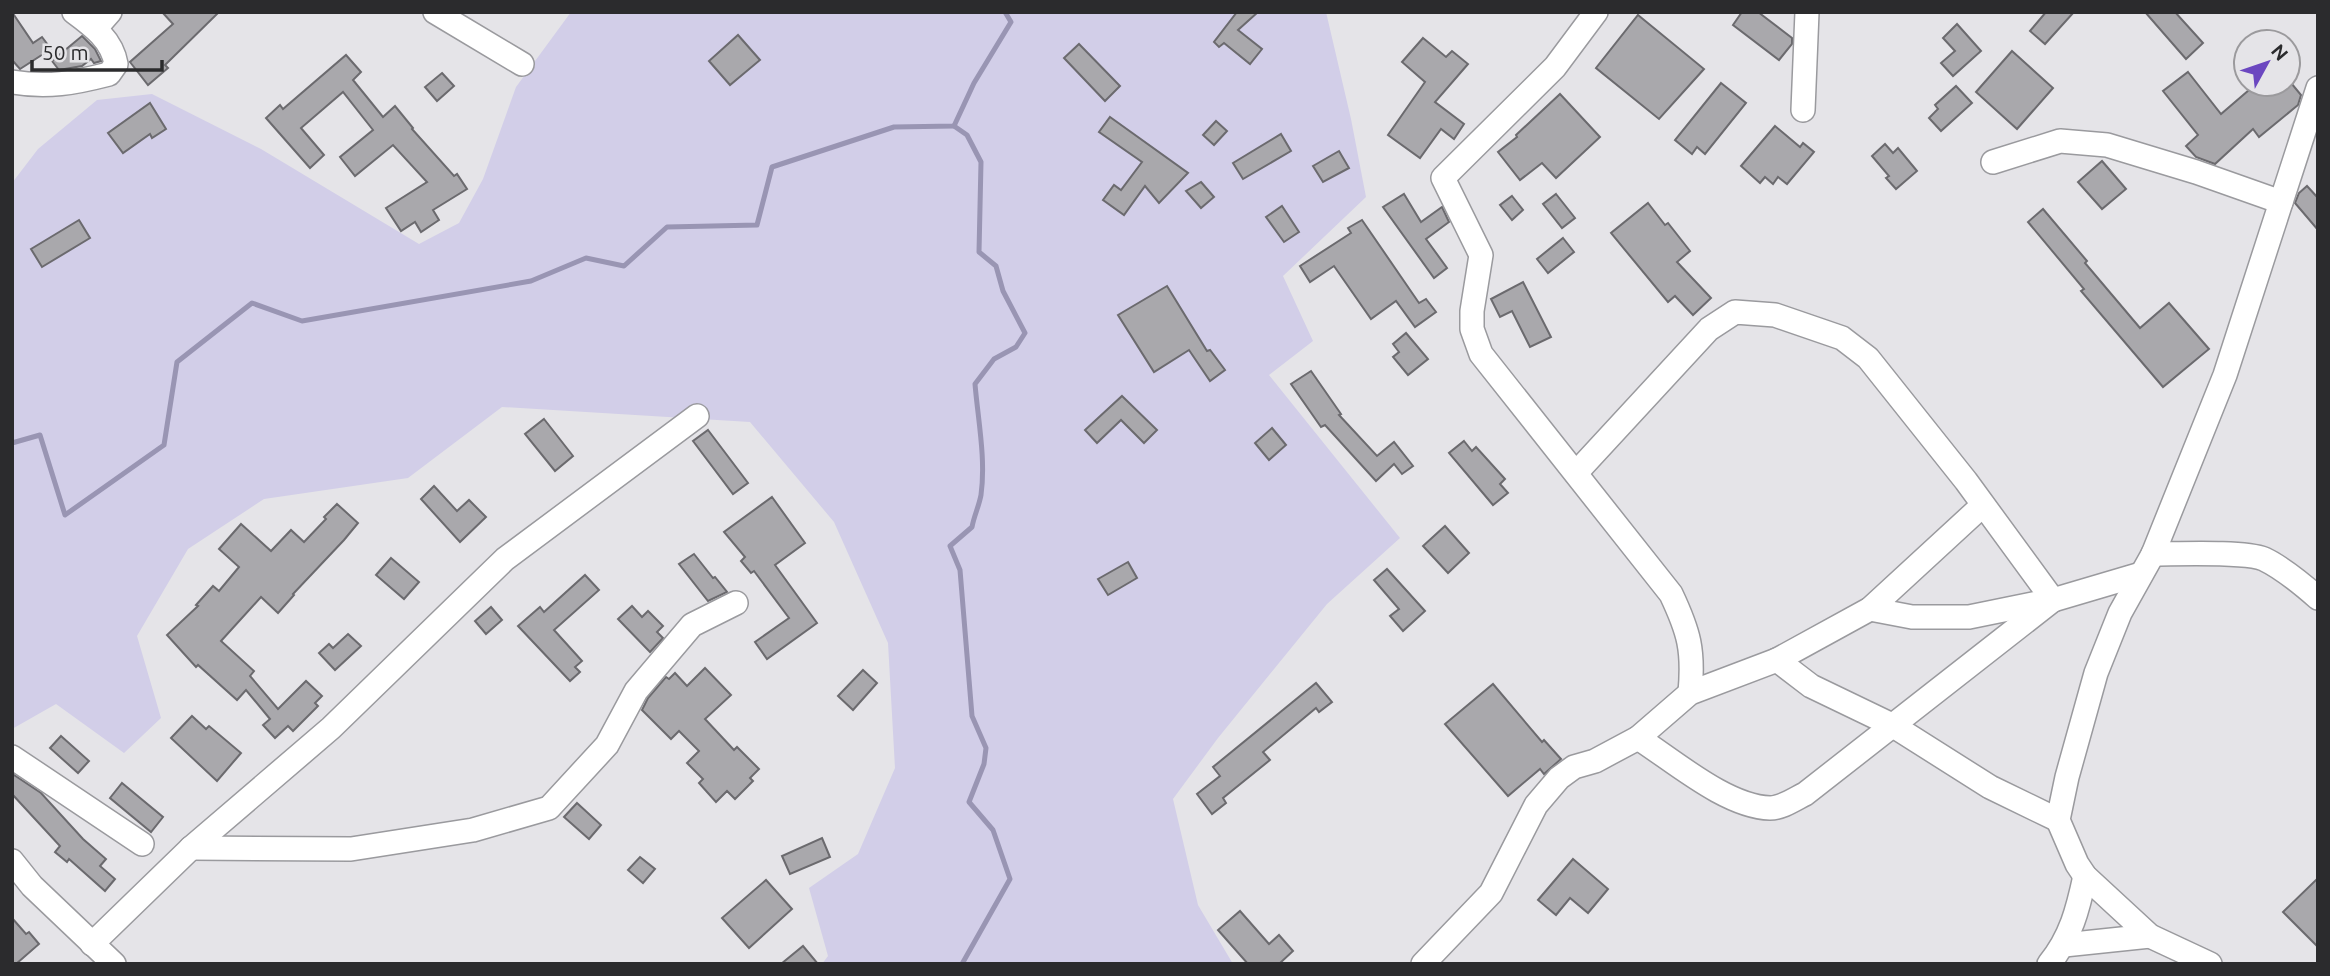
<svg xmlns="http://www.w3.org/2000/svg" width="2330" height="976" font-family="Ubuntu,sans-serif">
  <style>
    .green { fill: #d2cee8 }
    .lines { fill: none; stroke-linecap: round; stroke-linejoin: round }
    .stream { stroke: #9995b3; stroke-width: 5 }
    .building { fill: #a9a8ac; stroke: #6b6a6e; stroke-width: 2 }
    .minor-casing { stroke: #9a9a9e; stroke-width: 26 }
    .minor { stroke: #fff; stroke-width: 23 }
  </style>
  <rect width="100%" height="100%" fill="#e5e4e8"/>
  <path class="green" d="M571,12H1326L1351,119L1366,197L1283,276L1313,341L1269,375L1400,538L1327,604L1218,738L1173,799L1198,905L1233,964H822L828,956L809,888L858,854L895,768L888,643L834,522L750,422L502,407L408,478L264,499L188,549L137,636L161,718L124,753L56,704L12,729V183L38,149L97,100L152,94L261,149L419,244L459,223L483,179L516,87Z"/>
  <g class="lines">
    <g class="stream">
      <path d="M954,126L967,135L981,162L979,252L996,266L1003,291L1025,333L1016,347L994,359L975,384C978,420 986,459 981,495C979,506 974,516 972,527L950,546L960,570L972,716L986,748L984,764L969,802L993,830L1010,879L962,964"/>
      <path d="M12,443L40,435L65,515L164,445L177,362L252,303L302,321L531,281L586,258L624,266L667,227L757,225L772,167L894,127L954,126L974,83L1011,22L1005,12"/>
    </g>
  </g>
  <g class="building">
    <path d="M12,12L33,43L42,37L51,49L20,69L12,60Z"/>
    <path d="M162,12H219L165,65L168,68L148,85L130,62L173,24Z"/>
    <path d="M1237,12H1258L1238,30L1262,49L1250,64L1224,43L1219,47L1214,42Z"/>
    <path d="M1742,12H1758L1792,38V44L1779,60L1733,25Z"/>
    <path d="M2046,12H2074L2045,44L2030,31Z"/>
    <path d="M2145,12H2175L2203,43L2186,59Z"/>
    <path d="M1638,15L1704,69L1659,119L1596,68Z"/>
    <path d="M1957,24L1981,51L1953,76L1941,63L1955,51L1943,38Z"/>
    <path d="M738,35L760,60L730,85L709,61Z"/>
    <path d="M82,36L95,49L101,61L94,63L91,59L82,66L59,70L52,61Z"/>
    <path d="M1423,38L1446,57L1452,51L1468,64L1435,102L1464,124L1454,139L1441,129L1420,158L1388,135L1425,82L1402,62Z"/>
    <path d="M1079,44L1120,86L1105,101L1064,58Z"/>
    <path d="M2012,51L2053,88L2017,129L1976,92Z"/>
    <path d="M346,55L361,72L353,80L383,117L395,106L413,128L412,129L454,176L457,174L467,189L433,210L439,220L421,232L415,222L401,231L386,208L427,182L393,145L355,176L340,157L373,130L343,92L301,128L324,155L310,168L266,118L280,105L283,109Z"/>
    <path d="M2188,72L2221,114L2256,84H2292L2301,95L2298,105L2259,137L2253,129L2215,164L2196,157L2186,146L2198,135L2163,91Z"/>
    <path d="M442,73L454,86L437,101L425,87Z"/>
    <path d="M1721,83L1746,103L1705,154L1697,147L1692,154L1675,140Z"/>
    <path d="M1956,86L1972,103L1941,131L1929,118L1938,109L1935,105Z"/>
    <path d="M1560,94L1600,137L1556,178L1542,163L1520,180L1498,152L1517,137L1516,135Z"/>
    <path d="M150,103L166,129L152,138L150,134L123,153L108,133Z"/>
    <path d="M1110,117L1188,173L1159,203L1145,186L1124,215L1103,200L1114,185L1121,190L1142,162L1099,132Z"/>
    <path d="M1216,121L1227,131L1214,145L1203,135Z"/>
    <path d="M1775,126L1800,147L1803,143L1814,152L1787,184L1778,177L1773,184L1765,177L1760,183L1741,166Z"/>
    <path d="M1281,134L1291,151L1243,179L1233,163Z"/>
    <path d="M1885,144L1893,153L1898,148L1917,171L1896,189L1886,178L1889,176L1872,156Z"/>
    <path d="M1339,151L1349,168L1323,182L1313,166Z"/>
    <path d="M2102,161L2126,189L2102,209L2078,182Z"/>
    <path d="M1201,182L1214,197L1201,208L1186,191Z"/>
    <path d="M2307,186L2318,198V230L2295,203L2299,193Z"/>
    <path d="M1404,194L1421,222L1442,207L1449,222L1426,239L1447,268L1434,278L1383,207Z"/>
    <path d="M1556,194L1575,218L1562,228L1543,204Z"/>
    <path d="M1512,196L1523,210L1512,220L1500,205Z"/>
    <path d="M1648,203L1665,225L1668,223L1690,251L1677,262L1711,298L1693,315L1675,296L1668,302L1611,233Z"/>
    <path d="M1282,206L1299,232L1284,242L1266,217Z"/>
    <path d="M2043,209L2087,261L2085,263L2140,328L2169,303L2209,349L2163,387L2081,291L2084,289L2028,222Z"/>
    <path d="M79,220L90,238L42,267L31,249Z"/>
    <path d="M1362,220L1419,303L1426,299L1436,312L1415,327L1396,301L1371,319L1334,266L1310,282L1300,266L1351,233L1348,228Z"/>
    <path d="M1563,238L1574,252L1548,273L1537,259Z"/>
    <path d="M1523,282L1551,337L1530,347L1512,311L1500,317L1491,299Z"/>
    <path d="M1167,286L1207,351L1210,350L1225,370L1210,381L1189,350L1154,372L1118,315Z"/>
    <path d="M1406,333L1428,359L1408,375L1393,357L1399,352L1393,344Z"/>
    <path d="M1311,371L1341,414L1339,415L1377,456L1394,442L1413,466L1402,474L1394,464L1376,481L1325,425L1321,427L1291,384Z"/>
    <path d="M1122,396L1157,430L1144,443L1121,420L1097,443L1085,430Z"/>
    <path d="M544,419L573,456L555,471L525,434Z"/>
    <path d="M1272,428L1286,445L1269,460L1255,443Z"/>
    <path d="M708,430L748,483L733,494L693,441Z"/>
    <path d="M1464,441L1472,451L1476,447L1505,479L1500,484L1508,493L1493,505L1449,453Z"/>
    <path d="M434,486L457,511L469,500L486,517L460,542L421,499Z"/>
    <path d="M772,497L805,543L775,565L817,623L767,659L755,642L789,618L754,571L751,573L741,561L745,557L724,532Z"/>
    <path d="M337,504L358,523L344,540L293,594L294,595L278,613L261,597L221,641L254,671L250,676L278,709L306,681L322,696L315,703L318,706L293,731L288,726L275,738L263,725L270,719L246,690L237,700L198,665L196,667L167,635L198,606L196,605L213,586L219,591L239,567L219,549L241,524L271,551L291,530L304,542L326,519L324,517Z"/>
    <path d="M1445,526L1469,553L1448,573L1423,546Z"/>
    <path d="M694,554L713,578L715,577L727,592L708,601L679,564Z"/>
    <path d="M391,558L419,582L404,599L376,575Z"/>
    <path d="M1128,562L1137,578L1108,595L1098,579Z"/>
    <path d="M1387,569L1425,611L1403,631L1390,616L1399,609L1374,580Z"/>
    <path d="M585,575L599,590L554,630L582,661L575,667L580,672L570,681L518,626L540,607L544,612Z"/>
    <path d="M632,606L642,617L648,611L663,626L657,632L663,638L650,652L618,619Z"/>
    <path d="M491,607L502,620L486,634L475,621Z"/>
    <path d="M348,634L361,646L335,670L319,653L329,644L333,648Z"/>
    <path d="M705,668L731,695L705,719L734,750L737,747L759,769L750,778L753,781L735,799L727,791L716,802L699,783L703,779L687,763L699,751L679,731L671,739L642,710L648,698L666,677L669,679L675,673L687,686Z"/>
    <path d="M863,670L877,683L853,710L838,696Z"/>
    <path d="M1316,683L1332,702L1319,712L1316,708L1263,752L1270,760L1223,798L1226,803L1212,814L1197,794L1220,776L1213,767Z"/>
    <path d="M1493,684L1542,742L1544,740L1561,759L1544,774L1540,769L1508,796L1445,724Z"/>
    <path d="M192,716L206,729L209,726L241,753L217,781L171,738Z"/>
    <path d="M61,736L89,761L78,773L50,748Z"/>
    <path d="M14,775L41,793L83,839L106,859L100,866L115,879L105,891L69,859L67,862L55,852L60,846L12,794V777Z"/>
    <path d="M122,783L163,817L151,832L110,798Z"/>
    <path d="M577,803L601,825L589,839L564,817Z"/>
    <path d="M822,838L830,857L790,874L782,856Z"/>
    <path d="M640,857L655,869L643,883L628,870Z"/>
    <path d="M1573,859L1608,889L1588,913L1570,898L1556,915L1538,900Z"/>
    <path d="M2318,878V947L2283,912Z"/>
    <path d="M766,880L792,909L749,948L722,918Z"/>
    <path d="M1240,911L1269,944L1279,935L1293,951L1279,964H1248L1218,930Z"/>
    <path d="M12,918L26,934L29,932L39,944L16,964H12Z"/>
    <path d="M803,946L818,964H781Z"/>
  </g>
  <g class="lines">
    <defs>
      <g id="minor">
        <path d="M435,12L522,64"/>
        <path d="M1596,12L1555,67L1443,178L1481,255L1472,311V329L1481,354L1671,594C1689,632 1694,650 1690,693"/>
        <path d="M96,28L110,12"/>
        <path d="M12,82C48,88 74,83 109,74L116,64C112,40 93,26 74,12"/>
        <path d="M1803,110L1807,12"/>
        <path d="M1993,162L2060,141L2107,145L2196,172L2281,202"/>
        <path d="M1576,473L1709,329L1735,312L1775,315L1842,338L1868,358L1966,481L2053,600"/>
        <path d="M2153,554C2178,554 2244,551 2264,559C2283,568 2302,584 2318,598"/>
        <path d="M1870,609L1912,617H1969L2053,600L2141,574"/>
        <path d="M1777,660L1811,686L1892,725L1990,787L2058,820"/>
        <path d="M1638,738C1674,761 1727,807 1770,808C1782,808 1795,799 1805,794L2053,600"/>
        <path d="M12,757L142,844"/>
        <path d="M191,848L351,849L473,830L549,808L607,745L636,691L692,625L736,603"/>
        <path d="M12,861L32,886L114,964"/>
        <path d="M92,944L191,848L331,728L505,559L697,416"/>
        <path d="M2064,945L2150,936"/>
        <path d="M1423,964L1491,893L1536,805L1559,778L1574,767L1595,761L1638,738L1690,693L1777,660L1870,609L1983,505"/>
        <path d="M2049,964C2071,937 2078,909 2085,876"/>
        <path d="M2210,964L2150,936L2085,876L2077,864L2058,820L2067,777L2096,673L2120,613L2153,554L2225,375L2318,88"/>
      </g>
    </defs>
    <use href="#minor" class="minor-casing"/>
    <use href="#minor" class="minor"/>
  </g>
  <rect width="2330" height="976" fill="none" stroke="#2b2b2d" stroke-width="28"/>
  <g transform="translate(2267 63) rotate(50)"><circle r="33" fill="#e5e4e8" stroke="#9b9a9d" stroke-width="2"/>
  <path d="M0-5L12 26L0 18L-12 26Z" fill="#6b47c0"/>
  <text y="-10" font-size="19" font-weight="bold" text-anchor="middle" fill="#2b2b2d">N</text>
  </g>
  <path d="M32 60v10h130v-10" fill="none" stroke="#2b2b2d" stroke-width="3.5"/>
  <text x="42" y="60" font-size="21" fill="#2b2b2d" stroke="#e5e4e8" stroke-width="5" paint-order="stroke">50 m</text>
</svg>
